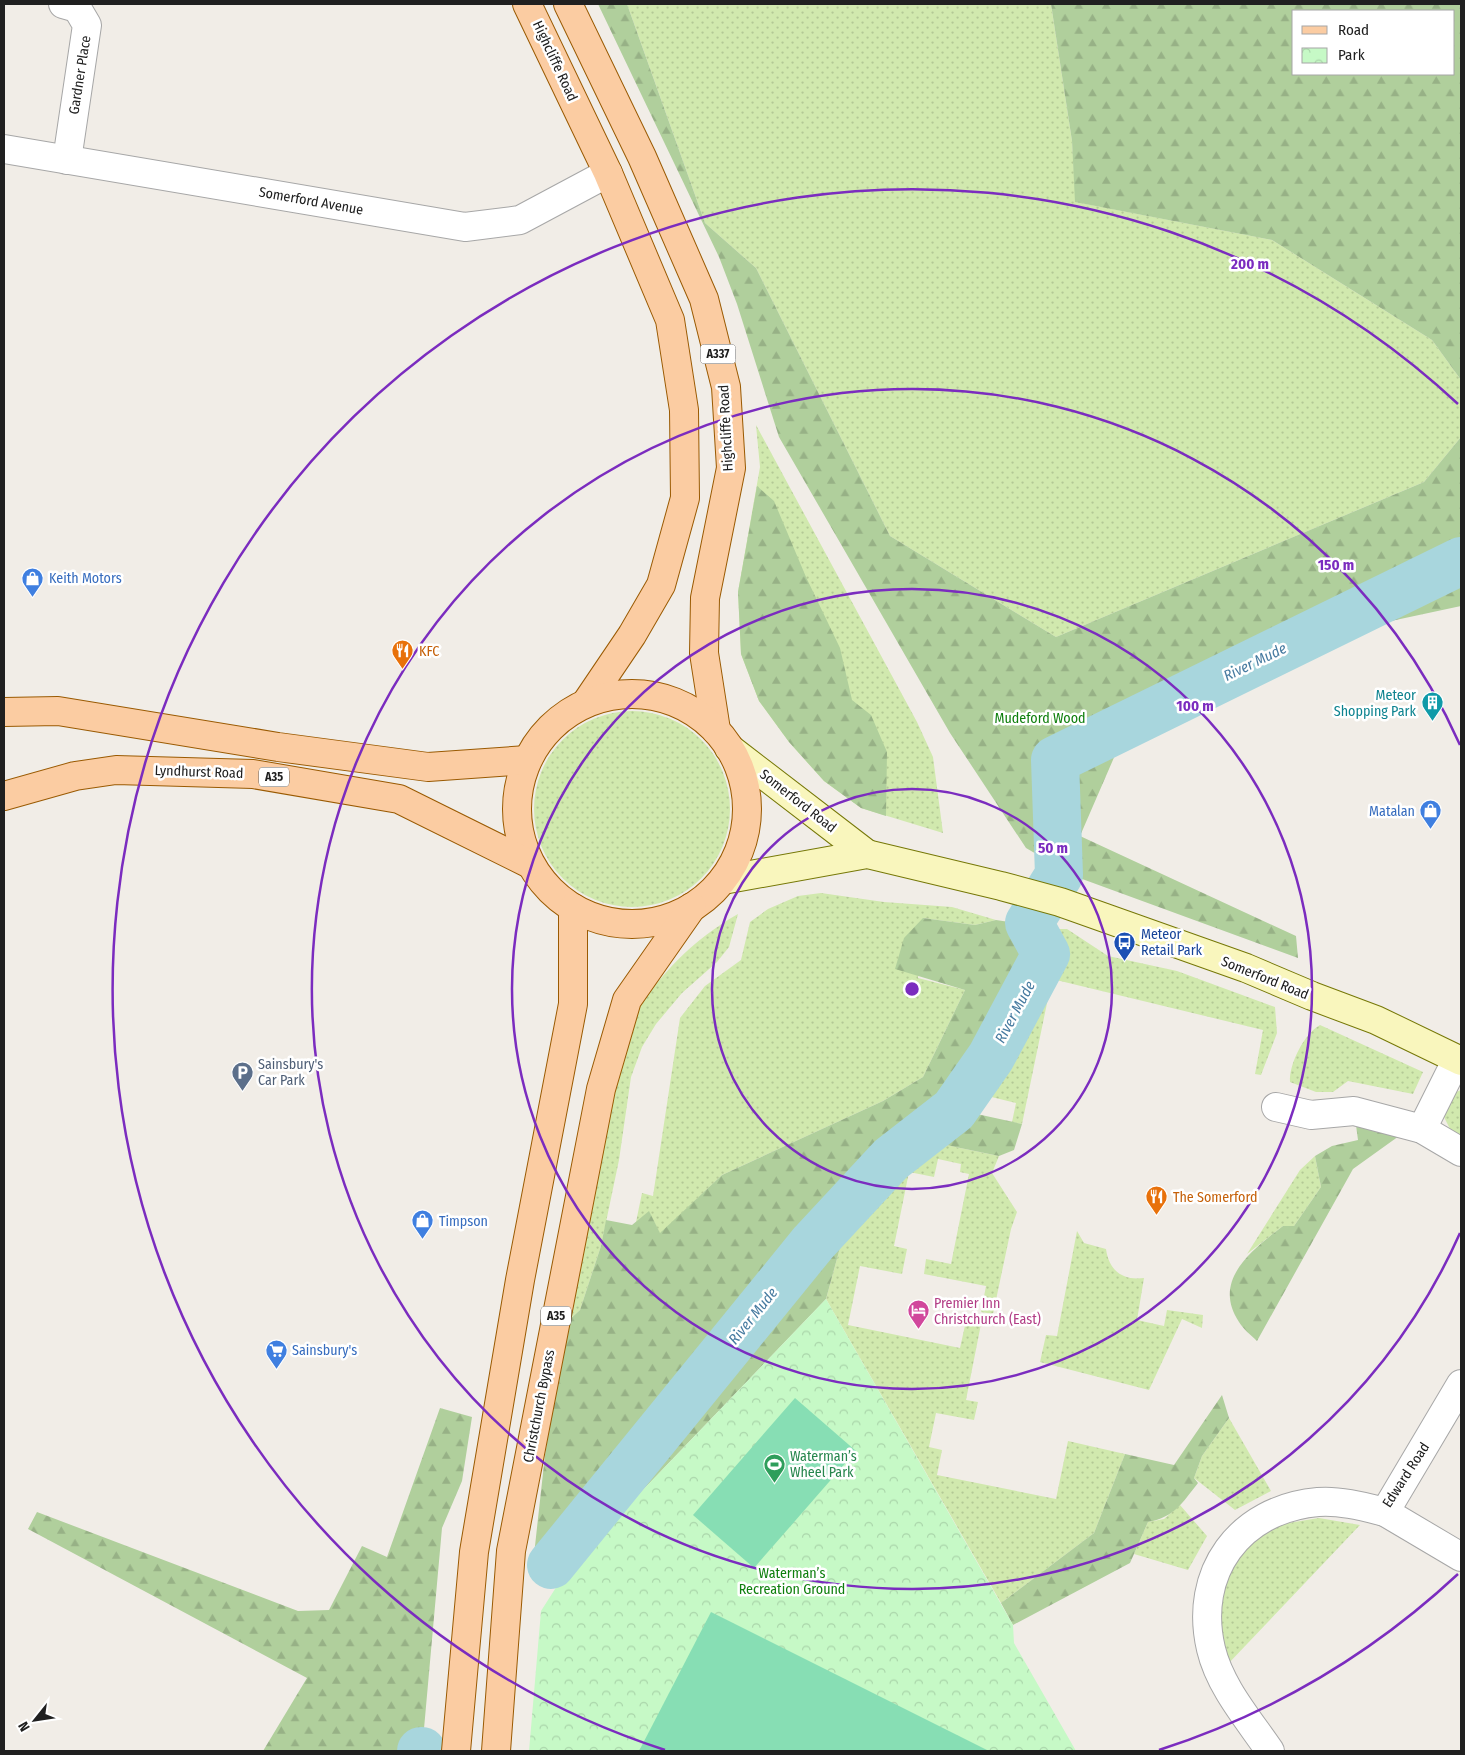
<svg xmlns="http://www.w3.org/2000/svg" width="1465" height="1755" font-family="'Fira Sans Condensed',sans-serif">
  <style>
    .grass { fill: url(#grass-dots) }
    .forest { fill: url(#forest-firs); fill-rule: evenodd }
    .park { fill: url(#park-crowns) }
    .pitch { fill: #87deb4 }
    .lines { fill: none; stroke-linecap: round; stroke-linejoin: round }
    .river { stroke: #a8d6dd; stroke-width: 48 }
    .street-casing { stroke: #a7a7a7; stroke-width: 30 }
    .secondary-casing { stroke: #767807; stroke-width: 30 }
    .primary-casing { stroke: #9a5a02; stroke-width: 30 }
    .street { stroke: #fff; stroke-width: 28 }
    .secondary { stroke: #f9f6bd; stroke-width: 28 }
    .primary { stroke: #fbcca2; stroke-width: 28 }
    .ring { fill: none; stroke: #7b2cbf; stroke-width: 2.5 }
    .labels { text-anchor: middle; dominant-baseline: central; stroke-width: 5; stroke-linejoin: round; paint-order: stroke }
    .shield { fill: #fff; stroke: #636363; stroke-width: 1 }
    .shield-label { font-size: 12px; font-weight: bold; fill: #202020 }
    .street-label { font-size: 14px; fill: #202020; stroke: #fff }
    .shop-label { font-size: 14px; fill: #366cbe; stroke: #fff; text-anchor: start }
    .food-label { font-size: 14px; fill: #c56008; stroke: #fff; text-anchor: start }
    .culture-label { font-size: 14px; fill: #0d838f; stroke: #fff; text-anchor: end }
    .park-label { font-size: 14px; fill: #0e7f0d; stroke: #fff }
    .transit-label { font-size: 14px; fill: #164399; stroke: #fff; text-anchor: start }
    .service-label { font-size: 14px; fill: #4e5e75; stroke: #fff; text-anchor: start }
    .hotel-label { font-size: 14px; fill: #b23c85; stroke: #fff; text-anchor: start }
    .leisure-label { font-size: 14px; fill: #27864d; stroke: #fff; text-anchor: start }
    .water-label { font-size: 15px; font-style: italic; fill: #477ba0; stroke: #fff }
    .centre { fill: #7b2cbf; stroke: #fff; stroke-width: 2.5 }
    .ring-label { font-size: 15px; text-anchor: middle; font-weight: bold; fill: #7b2cbf; stroke: #fff; stroke-width: 5; stroke-linejoin: round; paint-order: stroke }
  </style>
  <defs>
    <pattern id="grass-dots" width="8" height="8" patternUnits="userSpaceOnUse" patternTransform="scale(1.25)"><rect width="8" height="8" fill="#d1e9ae"/><path d="M2 2h.1M6 6h.1" fill="none" stroke="#b3c895" stroke-width="1.8" stroke-linecap="round"/></pattern>
    <pattern id="forest-firs" width="22" height="20" patternUnits="userSpaceOnUse" patternTransform="scale(1.25)"><rect width="22" height="20" fill="#b0cf9c"/><path d="M5 1l3.5 6h-7zM16 11l3.5 6h-7z" fill="#97b186"/></pattern>
    <pattern id="park-crowns" width="20" height="18" patternUnits="userSpaceOnUse" patternTransform="scale(1.25)"><rect width="20" height="18" fill="#c6f9c6"/><path d="M2 6a3 3 0 1 1 6 0M12 15a3 3 0 1 1 6 0" fill="none" stroke="#aad5aa"/></pattern>
  </defs>
  <rect width="100%" height="100%" fill="#f1ede7"/>
  <g class="grass">
    <path d="M627,4H1051L1072,141L1076,202L1272,240L1432,340L1461,380V437L1424,482L1056,637L890,536L756,268L705,223Z"/>
    <path d="M756,425L917,722L933,757L943,833L861,808L824,781L789,742L759,701L741,654L738,592L760,467Z"/>
    <circle cx="632" cy="809" r="98"/>
    <path d="M821,893L884,902L952,907L996,920L975,925L923,918L918,978L965,990L923,1077L883,1101L722,1175L660,1234L649,1212L636,1222L642,1193L653,1196L680,1018L705,986L741,960L750,922L768,909L798,896Z"/>
    <path d="M738,914L729,947L717,962L682,993L656,1024L642,1047L631,1077L619,1160L601,1246L580,1310L567,1322L583,1232L629,1023C656,978 692,940 738,914Z"/>
    <path d="M1056,929H1067L1108,956L1177,971L1275,1007L1277,1033L1261,1075L1255,1074L1263,1030L1052,979L1022,1124L1012,1122L1016,1103L967,1091L991,1057L1046,954Z"/>
    <path d="M1320,1025L1423,1072L1413,1094L1348,1081L1333,1092H1316L1290,1082C1289,1064 1304,1034 1320,1025Z"/>
    <path d="M1461,1090V1138L1450,1129L1442,1113L1451,1094Z"/>
    <path d="M917,1139L999,1156L992,1173L1017,1212L1011,1229L993,1314L981,1312L986,1286L924,1274L926,1259L951,1264L969,1174L960,1172L961,1164L938,1159L934,1177L909,1172L894,1246L907,1249L902,1274L860,1266L848,1325L960,1348L966,1321L981,1324L966,1400L978,1402L974,1420L936,1413L929,1447L942,1450L937,1475L1056,1499L1068,1441L1125,1454L1094,1533L1001,1603L826,1299L853,1200Z"/>
    <path d="M1315,1156L1321,1187L1294,1226H1283L1247,1254L1300,1170Z"/>
    <path d="M1077,1231L1084,1243L1106,1249C1109,1270 1122,1281 1144,1278L1137,1320L1164,1326L1167,1310L1203,1315L1202,1328L1182,1319L1149,1390L1040,1362L1046,1335L1057,1336Z"/>
    <path d="M1229,1418L1271,1491L1235,1510L1194,1478L1202,1456Z"/>
    <path d="M1180,1505L1207,1536L1188,1570L1134,1554L1148,1522L1164,1519Z"/>
    <path d="M1319,1518L1360,1525L1227,1665L1216,1636L1227,1568L1260,1535L1276,1525Z"/>
  </g>
  <g class="forest">
    <path d="M598,4H627L705,223L756,268L890,536L1056,637L1424,482L1461,437V606L1391,621L1260,669L1119,746L1080,836L1296,936L1298,958L1074,876L1026,848L950,733L779,437L737,304L719,257Z"/>
    <path d="M1051,4H1461V380L1432,340L1272,240L1075,202L1072,141ZM1454,11V74H1294V11Z"/>
    <path d="M757,486L774,501L806,577L840,648L852,700L871,715L887,752L886,816L861,808L824,781L789,742L759,701L741,654L738,592Z"/>
    <path d="M923,918L975,925L996,920L1056,929L1046,954L991,1057L954,1109L1022,1124L1014,1150L999,1156L917,1139L853,1200L826,1299L569,1567L563,1575L549,1578L533,1564L545,1455L567,1322L580,1310L601,1246L606,1220L632,1225L649,1211L660,1233L722,1175L883,1101L923,1077L965,990L895,969L904,938Z"/>
    <path d="M1356,1125L1399,1136L1353,1169L1257,1341C1251,1335 1243,1329 1239,1322C1211,1280 1253,1249 1283,1226H1294L1321,1187L1315,1156L1332,1146L1358,1140Z"/>
    <path d="M1222,1395L1229,1418L1202,1456L1194,1478L1198,1483C1182,1503 1175,1517 1148,1522L1130,1563L1013,1625L1001,1603L1094,1533L1125,1454L1174,1465Z"/>
    <path d="M440,1408L472,1417L462,1481L442,1528L422,1751H263L307,1678L28,1529L37,1512L298,1611L329,1610L362,1546L387,1557Z"/>
  </g>
  <path class="park" d="M826,1299L1013,1625L1014,1643L1076,1751H529L541,1611L569,1567Z"/>
  <g class="pitch">
    <path d="M795,1398L856,1451L754,1568L693,1515Z"/>
    <path d="M711,1612L989,1751H639Z"/>
  </g>
  <g class="lines">
    <g class="river">
      <path d="M551,1565L813,1243L891,1159L954,1110L991,1057L1046,954L1029,923L1059,875L1055,760L1461,561"/>
      <path d="M421,1751H422"/>
    </g>
    <defs>
      <g id="street">
        <path d="M63,4L77,8L87,25L67,160"/>
        <path d="M4,149L465,227L520,220L608,173"/>
        <path d="M1276,1107L1311,1115L1354,1111L1422,1129L1461,1152"/>
        <path d="M1422,1129L1457,1059"/>
        <path d="M1385,1512L1461,1557"/>
        <path d="M1270,1751C1249,1720 1220,1687 1211,1649C1193,1573 1239,1509 1318,1502C1339,1500 1365,1507 1385,1512L1461,1384"/>
      </g>
      <g id="secondary">
        <path d="M729,748L867,854"/>
        <path d="M723,880L867,854L1001,886L1060,902L1246,968L1312,996L1376,1020L1461,1061"/>
      </g>
      <g id="primary">
        <path d="M527,4L608,173L670,320L684,410L685,498L661,585L632,635L586,703"/>
        <path d="M568,4L642,157L704,299L726,387L731,468L705,598L704,653L716,730"/>
        <circle cx="632" cy="809" r="115"/>
        <path d="M4,712L58,711L278,747L428,767L527,760"/>
        <path d="M4,796L75,776L116,770L253,774L399,799L530,864"/>
        <path d="M456,1751L474,1552L520,1280L573,1004V908"/>
        <path d="M496,1751L511,1551L601,1089L627,1000L692,907"/>
      </g>
    </defs>
    <use href="#street" class="street-casing"/>
    <use href="#secondary" class="secondary-casing"/>
    <use href="#primary" class="primary-casing"/>
    <use href="#street" class="street"/>
    <use href="#secondary" class="secondary"/>
    <use href="#primary" class="primary"/>
  </g>
  <g class="ring">
    <circle cx="912" cy="989" r="200"/>
    <circle cx="912" cy="989" r="400"/>
    <path d="M1460 1233A600 600 0 1 1 1460 745"/>
    <path d="M1458 1574A800 800 0 0 1 1159 1750M665 1750A800 800 0 1 1 1458 404"/>
  </g>
  <defs>
    <symbol id="shop-pin" viewBox="-11 -11 22 30"><path d="M0 17L-7.5 6A9.5 9.5 0 1 1 7.5 6Z" fill="#3f7fe0" stroke="#fff"/><path d="M-5-2.5h2.3a2.7 3.5 0 0 1 5.4 0H5L5.5 6h-11ZM-1.5-2.5h3a1.5 2.3 0 0 0-3 0Z" fill="#fff"/></symbol>
    <symbol id="restaurant-pin" viewBox="-11 -11 22 30"><path d="M0 17L-7.5 6A9.5 9.5 0 1 1 7.5 6Z" fill="#e8710a" stroke="#fff"/><path d="M-5-6h1v4h1v-4h1v4h1v-4h1v5L-1.5 .5V6h-2V.5L-5-1ZM5-6V6H3V1.5H1.5Q1.5-4 5-6Z" fill="#fff"/></symbol>
    <symbol id="building-pin" viewBox="-11 -11 22 30"><path d="M0 17L-7.5 6A9.5 9.5 0 1 1 7.5 6Z" fill="#0f9aa8" stroke="#fff"/><path d="M-4-6H4V6H1V3H-1V6H-4ZM-2.5-4.3h1.7v1.8h-1.7ZM.8-4.3h1.7v1.8H.8ZM-2.5-1h1.7V.8h-1.7ZM.8-1h1.7V.8H.8Z" fill="#fff"/></symbol>
    <symbol id="bus-pin" viewBox="-11 -11 22 30"><path d="M0 17L-7.5 6A9.5 9.5 0 1 1 7.5 6Z" fill="#1a4fb4" stroke="#fff"/><path d="M-5-6H5V4H4V6H2V4H-2V6H-4V4H-5ZM-3.5-4V0h7V-4ZM-3.5 1.2v1.5H-2V1.2ZM2 1.2v1.5H3.5V1.2Z" fill="#fff"/></symbol>
    <symbol id="parking-pin" viewBox="-11 -11 22 30"><path d="M0 17L-7.5 6A9.5 9.5 0 1 1 7.5 6Z" fill="#5c6f8a" stroke="#fff"/><path d="M-3.5-5.5H1a3.5 3.5 0 0 1 0 7H-1V5.5H-3.5ZM-1-3.4V-.6H.8a1.4 1.4 0 0 0 0-2.8Z" fill="#fff"/></symbol>
    <symbol id="hotel-pin" viewBox="-11 -11 22 30"><path d="M0 17L-7.5 6A9.5 9.5 0 1 1 7.5 6Z" fill="#d1479c" stroke="#fff"/><path d="M-6-4.5h1.5V1H6V5H4.5V3h-9V5H-6ZM-4 0a1.8 1.8 0 1 1 3.6 0ZM.5 0V-2.5h3Q6-2.5 6 0Z" fill="#fff"/></symbol>
    <symbol id="supermarket-pin" viewBox="-11 -11 22 30"><path d="M0 17L-7.5 6A9.5 9.5 0 1 1 7.5 6Z" fill="#3f7fe0" stroke="#fff"/><path d="M-6-5.5h2.5l.6 2H6L4.5 2H-2.5L-4.4-4H-6ZM-1.5 3.2a1.3 1.3 0 1 0 .1 0ZM3 3.2a1.3 1.3 0 1 0 .1 0Z" fill="#fff"/></symbol>
    <symbol id="stadium-pin" viewBox="-11 -11 22 30"><path d="M0 17L-7.5 6A9.5 9.5 0 1 1 7.5 6Z" fill="#2e9e5b" stroke="#fff"/><path d="M0-5a6.5 5 0 1 0 0 10a6.5 5 0 1 0 0-10ZM-3.5-1.8h7v3.6h-7Z" fill="#fff"/></symbol>
  </defs>
  <g fill-rule="evenodd">
    <use href="#shop-pin" x="20" y="566" width="25" height="34"/>
    <use href="#restaurant-pin" x="390" y="638" width="25" height="34"/>
    <use href="#building-pin" x="1420" y="690" width="25" height="34"/>
    <use href="#shop-pin" x="1418" y="798" width="25" height="34"/>
    <use href="#bus-pin" x="1112" y="930" width="25" height="34"/>
    <use href="#parking-pin" x="230" y="1060" width="25" height="34"/>
    <use href="#restaurant-pin" x="1144" y="1184" width="25" height="34"/>
    <use href="#shop-pin" x="410" y="1208" width="25" height="34"/>
    <use href="#hotel-pin" x="906" y="1298" width="25" height="34"/>
    <use href="#supermarket-pin" x="264" y="1338" width="25" height="34"/>
    <use href="#stadium-pin" x="762" y="1452" width="25" height="34"/>
  </g>
  <g class="labels">
    <g class="shield">
      <rect x="700.5" y="344.5" width="35" height="19" rx="4"/>
      <rect x="259" y="767.5" width="30" height="19" rx="4"/>
      <rect x="541" y="1306.5" width="30" height="19" rx="4"/>
    </g>
    <g class="shield-label">
      <text x="718" y="354">A337</text>
      <text x="274" y="777">A35</text>
      <text x="556" y="1316">A35</text>
    </g>
    <g class="street-label">
      <text transform="translate(555 61) rotate(65)">Highcliffe Road</text>
      <text transform="translate(80 75) rotate(-81)">Gardner Place</text>
      <text transform="translate(311 201) rotate(10)">Somerford Avenue</text>
      <text transform="translate(726 428) rotate(-93)">Highcliffe Road</text>
      <text transform="translate(199 772) rotate(2)">Lyndhurst Road</text>
      <text transform="translate(798 801) rotate(38)">Somerford Road</text>
      <text transform="translate(1265 978) rotate(22)">Somerford Road</text>
      <text transform="translate(539 1406) rotate(-79)">Christchurch Bypass</text>
      <text transform="translate(1406 1475) rotate(-57)">Edward Road</text>
    </g>
    <g class="shop-label">
      <text x="49" y="578">Keith Motors</text>
      <text x="1415" y="811" text-anchor="end">Matalan</text>
      <text x="439" y="1221">Timpson</text>
      <text x="292" y="1350">Sainsbury's</text>
    </g>
    <g class="food-label">
      <text x="419" y="651">KFC</text>
      <text x="1173" y="1197">The Somerford</text>
    </g>
    <g class="culture-label">
      <text x="1416" y="695">Meteor<tspan x="1416" dy="16">Shopping Park</tspan></text>
    </g>
    <g class="park-label">
      <text x="1040" y="718">Mudeford Wood</text>
      <text x="792" y="1573">Waterman’s<tspan x="792" dy="16">Recreation Ground</tspan></text>
    </g>
    <g class="transit-label">
      <text x="1141" y="934">Meteor<tspan x="1141" dy="16">Retail Park</tspan></text>
    </g>
    <g class="service-label">
      <text x="258" y="1064">Sainsbury's<tspan x="258" dy="16">Car Park</tspan></text>
    </g>
    <g class="hotel-label">
      <text x="934" y="1303">Premier Inn<tspan x="934" dy="16">Christchurch (East)</tspan></text>
    </g>
    <g class="leisure-label">
      <text x="790" y="1456">Waterman’s<tspan x="790" dy="16">Wheel Park</tspan></text>
    </g>
    <g class="water-label">
      <text transform="translate(1255 662) rotate(-26)">River Mude</text>
      <text transform="translate(1015 1012) rotate(-62)">River Mude</text>
      <text transform="translate(753 1316) rotate(-51)">River Mude</text>
    </g>
  </g>
  <circle cx="912" cy="989" r="8" class="centre"/>
  <g class="ring-label">
    <text x="1250" y="269">200 m</text>
    <text x="1336" y="570">150 m</text>
    <text x="1195" y="711">100 m</text>
    <text x="1053" y="853">50 m</text>
  </g>
  <rect width="1465" height="1755" fill="none" stroke="#202020" stroke-width="10"/>
  <rect x="1292" y="10" width="162" height="65" fill="#ffffff" stroke="#a6a6a6"/>
  <rect x="1302" y="26" width="25" height="8" fill="#fbcca2" stroke="#a6a6a6"/>
  <text x="1338" y="35" font-size="15" fill="#202020">Road</text>
  <rect x="1302" y="48" width="25" height="15" fill="url(#park-crowns)" stroke="#a6a6a6"/>
  <text x="1338" y="60" font-size="15" fill="#202020">Park</text>
  <g transform="translate(35 1720) rotate(240)" stroke="#ffffff" stroke-width="4" paint-order="stroke">
  <path d="M0-4L9 19L0 12L-9 19Z" fill="#202020"/>
  <text y="-8" font-size="14" font-weight="bold" text-anchor="middle" fill="#202020">N</text>
  </g>
</svg>
